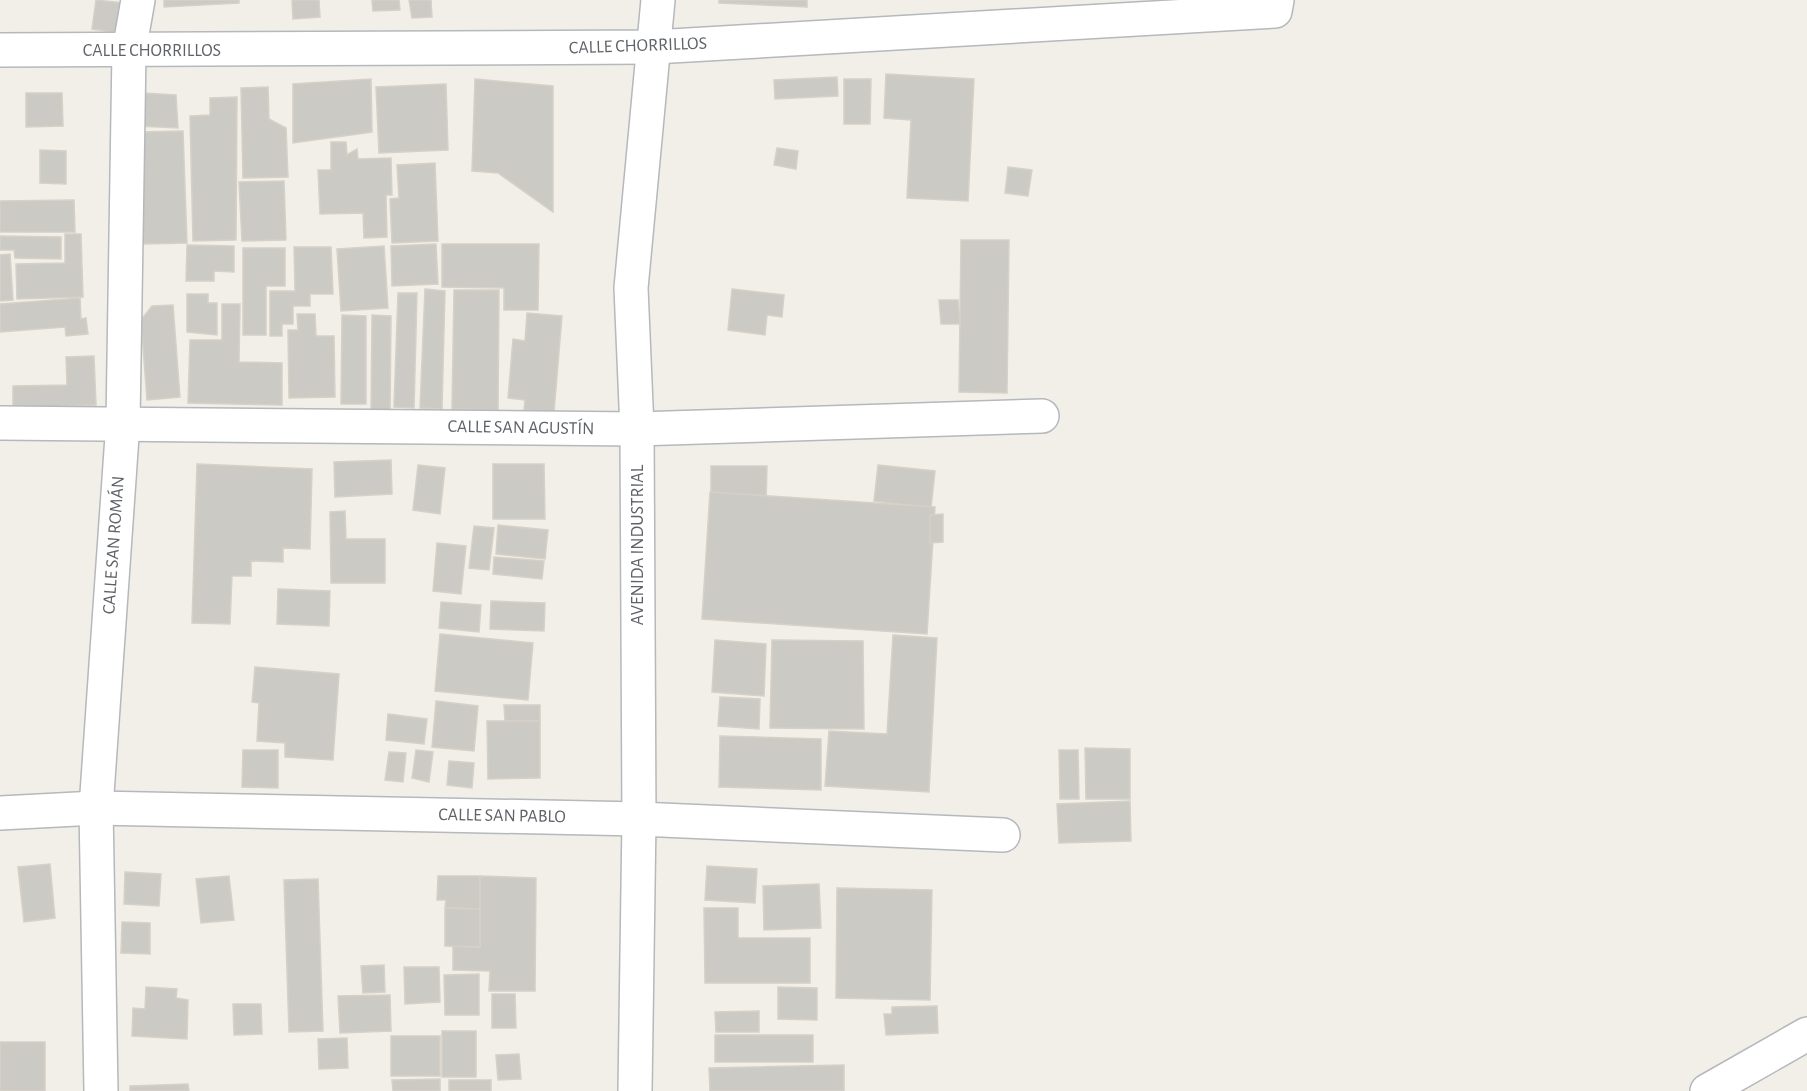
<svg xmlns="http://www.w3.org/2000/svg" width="1807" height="1091" font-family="'Alegreya Sans',sans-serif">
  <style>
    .building { fill: #cccac5; stroke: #d6d1c6; stroke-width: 1.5 }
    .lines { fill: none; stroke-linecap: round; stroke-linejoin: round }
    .minor-casing { stroke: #b5b8bc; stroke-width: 36 }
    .minor { stroke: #fff; stroke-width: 33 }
    .labels { text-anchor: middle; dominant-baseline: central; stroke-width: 6; stroke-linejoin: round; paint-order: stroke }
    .street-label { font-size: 18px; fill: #5f6368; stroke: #fff }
  </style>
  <rect width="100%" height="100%" fill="#f1efe8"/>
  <g class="building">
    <path d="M96,0L124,3L120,33L92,29Z"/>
    <path d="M164,0H239V3L164,7Z"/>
    <path d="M292,0H319L320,17L293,19Z"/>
    <path d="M372,0H399L400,10L373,11Z"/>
    <path d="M409,0H431L432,17L412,18Z"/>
    <path d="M719,0H807V7L719,3Z"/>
    <path d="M886,74L974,79L968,201L907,198L911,120L884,118Z"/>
    <path d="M837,77L838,96L775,99L774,80Z"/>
    <path d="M371,79L372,132L293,143V84Z"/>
    <path d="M475,79L553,86V212L498,173L472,171Z"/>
    <path d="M844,79H871L870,124H844Z"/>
    <path d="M446,84L448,150L379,153L376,87Z"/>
    <path d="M268,87L269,119L286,128L288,177L243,178L241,88Z"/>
    <path d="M26,93H62L63,126L26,127Z"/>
    <path d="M143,93L176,95L178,128L139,126Z"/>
    <path d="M237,97L236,240L193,241L190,116L210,115V98Z"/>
    <path d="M183,131L187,243L142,244L138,132Z"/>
    <path d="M331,142H346L347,155L357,149L358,159L391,158L392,195H386L387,237L364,238L363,213L320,214L318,170H331Z"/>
    <path d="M777,148L798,151L796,169L774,165Z"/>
    <path d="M40,150L66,151V184L40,183Z"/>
    <path d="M435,163L438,241L392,243L390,199L399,198L397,165Z"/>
    <path d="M1008,167L1032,170L1028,196L1005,193Z"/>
    <path d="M284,181L286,240L242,241L239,182Z"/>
    <path d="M74,200L75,232H0V201Z"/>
    <path d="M65,234H81L83,297L17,299L16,264L65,263Z"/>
    <path d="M0,236L61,237V259L15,258L14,250H0Z"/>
    <path d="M961,240H1009L1007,393L959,392Z"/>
    <path d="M436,244L438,284L392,286L391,246Z"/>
    <path d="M442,244H539L538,310H504V288L442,287Z"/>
    <path d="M187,245L234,246V272L214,271V281H186Z"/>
    <path d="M384,246L388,308L341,311L337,249Z"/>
    <path d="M294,247H331L333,294H310V306H293V324H282V336H270V291H295Z"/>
    <path d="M243,248H285V286H266V335H243Z"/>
    <path d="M10,254L13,300L0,301V255Z"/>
    <path d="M425,289L445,291L442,409L420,408Z"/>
    <path d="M732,289L784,295L782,317L767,315L765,335L728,330Z"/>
    <path d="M454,290H499L498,410L452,409Z"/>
    <path d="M398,293H417L414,408L394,407Z"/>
    <path d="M187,294H208V303H217V335L187,332Z"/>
    <path d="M80,298L81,319L86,318L88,334L66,336L65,327L0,332V304Z"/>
    <path d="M939,300H958L960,324H941Z"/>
    <path d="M222,304H240L239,362L282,363V405L188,403L190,340H222Z"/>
    <path d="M173,305L180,397L147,400L141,320L152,306Z"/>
    <path d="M527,313L562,316L554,412L524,410L525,400L508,398L513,339L525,341Z"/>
    <path d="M297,314H315L316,336H334L335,397L289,398L288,330H298Z"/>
    <path d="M342,315L366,316V404H341Z"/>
    <path d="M372,315L391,316L390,414H371Z"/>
    <path d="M94,356L96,405L13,408V386L67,385L66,357Z"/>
    <path d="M391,460L392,494L335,497L334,462Z"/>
    <path d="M197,464L312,469L310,549L283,548V562L251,561V576H232L230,624L192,623Z"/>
    <path d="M493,464H544L545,519H493Z"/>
    <path d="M418,465L445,468L440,514L413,510Z"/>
    <path d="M878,465L935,471L931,508L874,501Z"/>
    <path d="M711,466H767L766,503L711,501Z"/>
    <path d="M710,492L935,507L927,634L702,619Z"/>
    <path d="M345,511L346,539H385V583H331L330,512Z"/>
    <path d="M943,514V542L930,543V515Z"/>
    <path d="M498,525L548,530L545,559L496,554Z"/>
    <path d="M474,526L494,528L489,570L469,568Z"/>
    <path d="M437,543L466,546L461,594L433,591Z"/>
    <path d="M494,557L544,561L542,579L493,574Z"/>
    <path d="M278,589L330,591L329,626L277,624Z"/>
    <path d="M491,601L545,603L544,631L490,629Z"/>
    <path d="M441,602L481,605L479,632L439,628Z"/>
    <path d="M440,634L533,643L528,700L435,691Z"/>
    <path d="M893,635L937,638L929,792L825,786L829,731L887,734Z"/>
    <path d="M715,640L766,644L764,696L712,692Z"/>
    <path d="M772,640L863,641L864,729L770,728Z"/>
    <path d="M255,667L339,674L333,760L285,757V743L257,741L259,703L252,702Z"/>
    <path d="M720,697L760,699L759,729L718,726Z"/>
    <path d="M436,701L478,706L474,751L432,747Z"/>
    <path d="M504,705H540V721H505Z"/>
    <path d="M388,714L427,719L424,744L386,740Z"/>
    <path d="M487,721H540V778L488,779Z"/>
    <path d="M720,736L821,739V790L719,787Z"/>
    <path d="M1085,748L1130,749V799H1086Z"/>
    <path d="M243,750H278V788L242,787Z"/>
    <path d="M416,750L433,752L429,782L412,778Z"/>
    <path d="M1059,750H1078L1079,799H1060Z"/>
    <path d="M389,752L406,753L403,782L385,780Z"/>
    <path d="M449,761L474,763L472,788L447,785Z"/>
    <path d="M1130,801L1131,841L1059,843L1057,804Z"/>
    <path d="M50,864L55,918L24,922L18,867Z"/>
    <path d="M707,866L757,869L755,903L705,900Z"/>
    <path d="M125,872L161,874L159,906L124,904Z"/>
    <path d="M229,876L234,920L201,923L196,879Z"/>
    <path d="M438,876H480V909L445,908L446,900H437Z"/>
    <path d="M480,876L536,878L535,991H489L490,971L453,970V946L480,947Z"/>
    <path d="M318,879L323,1031L289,1032L284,880Z"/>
    <path d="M819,884L821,928L764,930L763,886Z"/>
    <path d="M837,888L932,890L930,1000L836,998Z"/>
    <path d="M445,908L480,909V947L445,946Z"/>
    <path d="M704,908H738V938H810V983H705Z"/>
    <path d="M122,922L150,923V954L121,953Z"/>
    <path d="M384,965L385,992L363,993L361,966Z"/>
    <path d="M404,967H439L440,1002L405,1004Z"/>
    <path d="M479,974V1015H445L444,975Z"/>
    <path d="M146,987L177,989L176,998L188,1000L187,1039L132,1036L133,1008L145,1009Z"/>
    <path d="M778,987L817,988V1020L778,1019Z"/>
    <path d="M492,994H515L516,1028H492Z"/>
    <path d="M390,995L391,1031L340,1033L338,996Z"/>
    <path d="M233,1004H261L262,1034L234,1035Z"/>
    <path d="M937,1006L938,1033L886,1035L884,1014H892V1007Z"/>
    <path d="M759,1011V1032H716L715,1012Z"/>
    <rect x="442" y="1031" width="34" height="46"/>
    <rect x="715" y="1035" width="98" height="27"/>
    <rect x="391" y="1036" width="49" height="40"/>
    <path d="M347,1038L348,1068L319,1069L318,1039Z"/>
    <rect x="0" y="1042" width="45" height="49"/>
    <path d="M519,1054L521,1079L498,1080L496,1055Z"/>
    <path d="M844,1065V1091H710L709,1068Z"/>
    <path d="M440,1079V1091H393L392,1080Z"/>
    <rect x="449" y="1080" width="42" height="11"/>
    <path d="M188,1084L189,1091H130V1086Z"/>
  </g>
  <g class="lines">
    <defs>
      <g id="minor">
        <path d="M0,50L654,47L1275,11L1277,0"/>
        <path d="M0,423L637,429L1042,416"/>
        <path d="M0,813L96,808L639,819L1003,835"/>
        <path d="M101,1091L96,808L123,422L129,51L138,0"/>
        <path d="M635,1091L639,819L637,429L631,288L658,0"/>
        <path d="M1707,1091L1807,1034"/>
      </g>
    </defs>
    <use href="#minor" class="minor-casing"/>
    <use href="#minor" class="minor"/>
  </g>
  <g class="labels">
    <g class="street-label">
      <text transform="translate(638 46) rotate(-2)">CALLE CHORRILLOS</text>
      <text x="152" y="51">CALLE CHORRILLOS</text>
      <text transform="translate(521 428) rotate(1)">CALLE SAN AGUSTÍN</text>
      <text transform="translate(114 545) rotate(-86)">CALLE SAN ROMÁN</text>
      <text transform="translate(638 545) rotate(-90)">AVENIDA INDUSTRIAL</text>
      <text transform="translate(502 816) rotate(1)">CALLE SAN PABLO</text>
    </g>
  </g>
</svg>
